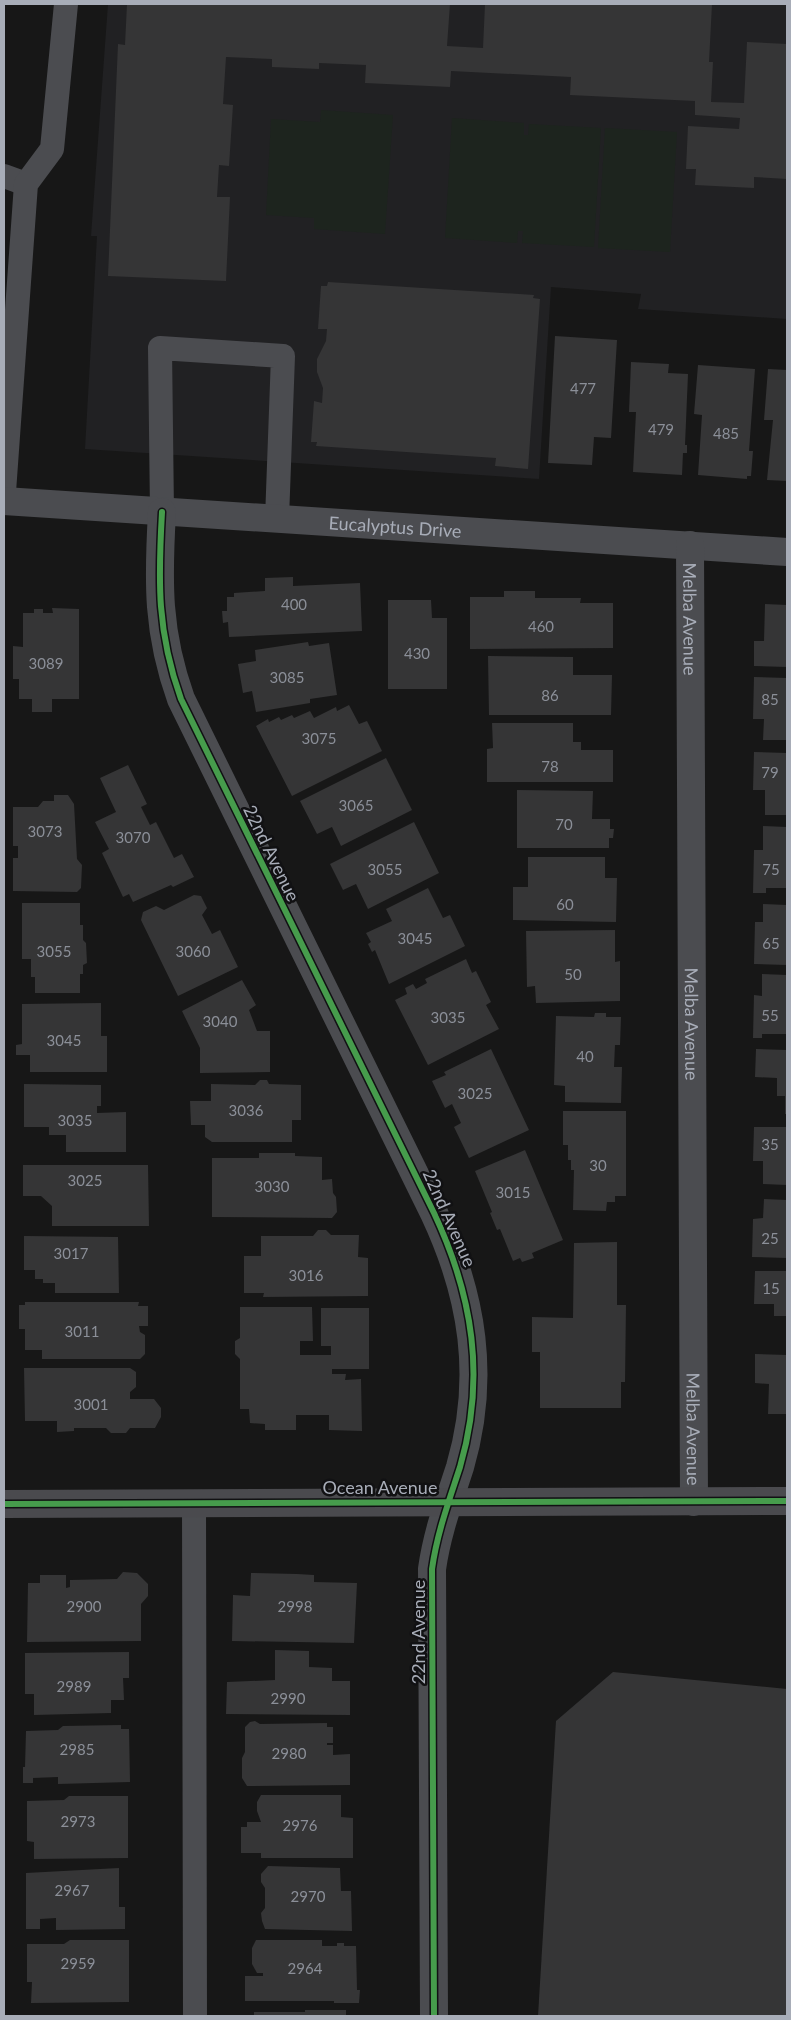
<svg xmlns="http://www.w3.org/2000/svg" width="791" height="2020" font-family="Lato,sans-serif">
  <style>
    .built { fill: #212123 }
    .pitch { fill: #1d241e }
    .building { fill: #353536 }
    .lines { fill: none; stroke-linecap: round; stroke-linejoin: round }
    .lane { stroke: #4b4c50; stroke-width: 24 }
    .street { stroke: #4b4c50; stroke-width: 28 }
    .secondary { stroke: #4a4a4e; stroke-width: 28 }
    .cycleway-casing { stroke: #111113; stroke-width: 9 }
    .cycleway { stroke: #469c4c; stroke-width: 6 }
    .labels { text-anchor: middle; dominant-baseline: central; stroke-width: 5; stroke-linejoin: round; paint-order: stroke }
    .number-label { font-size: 15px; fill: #8b8f98 }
    .street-label { font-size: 18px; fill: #a8adb8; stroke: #111113 }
  </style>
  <rect width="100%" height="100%" fill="#171717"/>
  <path class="built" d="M108,4H787V319L638,309L641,294L551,287L539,479L85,449L97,236H91Z"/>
  <g class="pitch">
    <path d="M321,110L393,115L385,234L314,229V218L266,215L271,119L320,122Z"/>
    <path d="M452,118L524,123V135H528L529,124L601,128L594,247L522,243L523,231H518L517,243L445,238Z"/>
    <path d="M605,128L677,132L670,252L598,248Z"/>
  </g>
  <g class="building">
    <path d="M127,4H450L447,46L483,48L485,4H712L709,62H713L711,102L744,103L747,42L787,44V179L754,177V188L695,185L696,169H686L688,126L739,129L740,118L695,115V101L570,95L571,77L451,71L450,87L365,83L366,65L319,63V69L272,67V59L226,57L223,104L233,105L229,166L219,165L217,197H230L226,281L108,276L118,44L125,45Z"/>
    <path d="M328,282L534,295L533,298L540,299L528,469L495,466L496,458L316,446L317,442H311L314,401L322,403L323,388L317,372V359L326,341L327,329H318L321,286H327Z"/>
    <path d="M555,336L617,340L611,438L594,437L592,465L548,463Z"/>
    <path d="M631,362L669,364L668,373L688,374L685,445H687V453H683L682,475L633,472L636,412H629Z"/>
    <path d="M698,365L755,369L749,451H753L751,476H747V479L698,475L702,415L694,414Z"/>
    <path d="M768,369L787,370V481L767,480L773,420H764Z"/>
    <path d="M293,577V586L360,583L362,631L229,637L228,622L223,623L222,611H227V597H234V593L265,591V578Z"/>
    <path d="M504,591H535V598H581L580,603H613V648L470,649V597H504Z"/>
    <path d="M388,600H431L432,618H447V689H388Z"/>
    <path d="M765,604L787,605V667L754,666V641H764Z"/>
    <path d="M52,608L79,609V699H52V712H32V699H19V679H13V646L23,647V613H34V609H43V613H53Z"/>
    <path d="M308,642L309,646L329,643L337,695L310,699V703L256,712L252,691L243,693L238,664L256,661L255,650Z"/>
    <path d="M488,656L573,657V675H612L611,715H489Z"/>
    <path d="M754,677L787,678V740H763L764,719H753Z"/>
    <path d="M349,705L359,724L367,721L382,751L292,796L256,726L268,719L269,722L279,717L281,720L292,715L294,718L310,711L314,718L336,707L337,711Z"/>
    <path d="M492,723H573V742H581V750H613V782H487V749L493,748Z"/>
    <path d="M754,752L787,753V815H765V790H753Z"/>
    <path d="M386,758L412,810L341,846L332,827L317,834L300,801Z"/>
    <path d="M128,765L147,804L141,807L150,825L156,822L174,858L182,854L194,877L173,887L171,885L133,902L129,894L123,897L102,853L109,849L95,822L116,812L100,778Z"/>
    <path d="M517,790L593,791L592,819H610V829H614L613,838H609V848H517Z"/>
    <path d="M54,795H68L74,804L77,859L82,865L81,888L77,892L13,891V858H18V846H13V807H38L43,801H54Z"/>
    <path d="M414,822L439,873L368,909L356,884L343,890L330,864Z"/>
    <path d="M763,826L787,827V888H766V893H753L754,850H763Z"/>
    <path d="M528,857H605V878H617L616,922L513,920V887H528Z"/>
    <path d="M428,888L443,918L450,915L465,946L389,984L375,950L372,952L368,944L371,942L366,933L392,921L386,909Z"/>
    <path d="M194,895L201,896L207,908L202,915L212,934L220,930L238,967L178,996L141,920L143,912L156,906L164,910Z"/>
    <path d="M22,903H80V925H83V940L86,943L87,963L83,965V974H80V993H35V977H31V959H22Z"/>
    <path d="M763,904L787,905V965L754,964L755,922H763Z"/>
    <path d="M615,930V962L620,961V1001L536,1003L535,986L527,987L526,931Z"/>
    <path d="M466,959L472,973L476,971L491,1002L486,1005L499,1029L428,1065L395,1000L407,994L405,988L413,984L416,989L427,983L425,979Z"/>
    <path d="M762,974L787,975V1034H762V1038H753L754,995L762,996Z"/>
    <path d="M242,980L256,1005L249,1010L257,1031H270V1072L200,1073V1048L182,1011Z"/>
    <path d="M101,1003V1036H107V1072H30V1055H16V1045L22,1044V1004Z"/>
    <path d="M595,1013H606V1017H621L620,1045H615L614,1067H622L621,1103L565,1102V1086L554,1085L556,1016L594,1017Z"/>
    <path d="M491,1049L529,1130L469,1158L454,1127L461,1123L452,1104L445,1108L432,1081L446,1075L444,1072Z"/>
    <path d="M756,1049L787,1050V1114H785V1096H777V1078L755,1077Z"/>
    <path d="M260,1080H267L269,1084L301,1085V1120H292V1142H212L205,1137V1125H191L190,1101H211V1084L255,1085Z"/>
    <path d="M24,1084L101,1085V1106H97V1113L126,1112V1152H66V1135H49V1127H24Z"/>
    <path d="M563,1111H626V1196H615V1202H607L606,1211L573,1210L574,1170H571V1160H568V1145H563Z"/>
    <path d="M754,1127H787V1185L763,1184V1161H753Z"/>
    <path d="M525,1150L563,1240L532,1253L534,1258L522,1262L520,1258L513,1261L500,1229L497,1230L490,1213L492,1212L475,1171Z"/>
    <path d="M259,1153H295V1156L322,1157V1180L332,1179L333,1193L336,1197L337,1212L332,1218L212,1217V1158H259Z"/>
    <path d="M23,1165H148L149,1226H52V1206L41,1196H23Z"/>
    <path d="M764,1199L787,1200V1258L752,1257L753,1219L763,1218Z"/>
    <path d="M318,1230H326L331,1235H359L358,1257L368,1258V1296L263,1297L264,1293H244V1256H261V1236H313Z"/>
    <path d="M24,1236L118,1237L119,1293H55V1283H43V1279H35V1270H24Z"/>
    <path d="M617,1242V1305H626L625,1382H621V1408H540V1352H532V1317L573,1318L574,1243Z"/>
    <path d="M755,1271H787V1316H774V1304H754Z"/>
    <path d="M25,1302H139L138,1306H148V1326H139L140,1332L145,1335V1354L140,1359H42V1350H25V1329H19V1305H25Z"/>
    <path d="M240,1307H312L313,1341H300V1355H331V1346H321V1308H369V1369H332V1374H346L345,1380L361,1379L362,1431L329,1430V1415H296V1430H265V1424L250,1423L249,1409H240V1359L235,1354V1341L240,1338Z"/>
    <path d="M755,1354L787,1355V1414H768L769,1384L755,1383Z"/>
    <path d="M24,1368H130L136,1372V1387L130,1392V1399H154L161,1408V1417L155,1428H130L126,1433H111L106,1428H74V1431L57,1432V1421H25Z"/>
    <path d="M123,1572L137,1573L148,1584V1596L141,1604V1641L27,1642L28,1583H40V1575H66V1588L70,1587V1580L117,1579Z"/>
    <path d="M251,1573L297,1574L314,1575V1582L357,1583L354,1643L232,1641L233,1595L250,1596Z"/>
    <path d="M275,1650L309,1651V1667L332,1668V1681H350V1715L226,1714L227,1682L275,1680Z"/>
    <path d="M129,1652V1678H123L124,1700H111V1713L34,1715V1694H25V1653Z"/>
    <path d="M613,1672L787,1689V2016H538L556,1721Z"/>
    <path d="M255,1721L260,1724L327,1723V1727H333V1743H327V1745H333V1755L350,1754V1785L247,1786L242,1778V1758L245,1752V1727L250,1722Z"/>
    <path d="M121,1725V1729H129L130,1782L58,1784V1777L33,1778V1783H23V1767H25L26,1731L58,1730L63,1726Z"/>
    <path d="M261,1795H341V1817L353,1818V1858H261V1853H241V1827H247V1822H261L257,1811V1802Z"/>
    <path d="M69,1796H128V1858L34,1859V1842L27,1841V1801L64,1800Z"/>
    <path d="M268,1866L340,1868L341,1891H351L352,1931L265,1929L262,1921L261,1913L265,1908V1888L261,1882V1874Z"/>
    <path d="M119,1868V1907H125V1929L56,1930V1918L40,1919V1929H26V1873Z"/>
    <path d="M70,1940H129V2002L31,2003L32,1982H27V1944H64Z"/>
    <path d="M256,1940H322V1946H337V1943H344V1946H356L357,1990H360L359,2003H334V2001H245V1976H263V1973H257L252,1964V1948Z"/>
    <path d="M305,2010H346V2016H254V2012H305Z"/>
  </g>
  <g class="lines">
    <g class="lane">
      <path d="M4,176L26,184"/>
      <path d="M4,492L26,184L52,149L66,4"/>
      <path d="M162,512L160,348L283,356L277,519"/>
      <path d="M194,1503L195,2016"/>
    </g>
    <g class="street">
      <path id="s1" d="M4,501L787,552"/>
      <path d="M162,512C158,582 157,632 181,699L434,1213C473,1296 486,1378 460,1467C449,1501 437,1533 432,1569L434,2016"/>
      <path id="s2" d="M690,545L694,1502"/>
    </g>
    <path class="secondary" d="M4,1504L787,1501"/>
    <defs>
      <g id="cycleway">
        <path d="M162,512C158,582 157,632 181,699L434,1213C473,1296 486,1378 460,1467C449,1501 437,1533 432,1569L434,2016"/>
        <path d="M4,1504L787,1501"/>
      </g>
    </defs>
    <use href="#cycleway" class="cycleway-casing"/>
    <use href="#cycleway" class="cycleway"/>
  </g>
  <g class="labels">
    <g class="number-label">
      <text x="583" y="388">477</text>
      <text x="661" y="429">479</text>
      <text x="726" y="433">485</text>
      <text x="294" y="604">400</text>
      <text x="541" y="626">460</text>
      <text x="417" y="653">430</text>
      <text x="46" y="663">3089</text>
      <text x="287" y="677">3085</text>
      <text x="550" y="695">86</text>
      <text x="770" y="699">85</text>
      <text x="319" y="738">3075</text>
      <text x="550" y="766">78</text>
      <text x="770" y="772">79</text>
      <text x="356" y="805">3065</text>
      <text x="564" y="824">70</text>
      <text x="45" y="831">3073</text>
      <text x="133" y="837">3070</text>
      <text x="385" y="869">3055</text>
      <text x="771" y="869">75</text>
      <text x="565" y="904">60</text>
      <text x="415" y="938">3045</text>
      <text x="771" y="943">65</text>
      <text x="54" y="951">3055</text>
      <text x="193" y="951">3060</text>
      <text x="573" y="974">50</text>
      <text x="770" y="1015">55</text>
      <text x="448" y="1017">3035</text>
      <text x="220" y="1021">3040</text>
      <text x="64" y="1040">3045</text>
      <text x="585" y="1056">40</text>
      <text x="475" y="1093">3025</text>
      <text x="246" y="1110">3036</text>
      <text x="75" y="1120">3035</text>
      <text x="770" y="1144">35</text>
      <text x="598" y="1165">30</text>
      <text x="85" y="1180">3025</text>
      <text x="272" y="1186">3030</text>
      <text x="513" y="1192">3015</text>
      <text x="770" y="1238">25</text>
      <text x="71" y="1253">3017</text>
      <text x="306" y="1275">3016</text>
      <text x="771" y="1288">15</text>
      <text x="82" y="1331">3011</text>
      <text x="91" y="1404">3001</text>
      <text x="84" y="1606">2900</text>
      <text x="295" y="1606">2998</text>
      <text x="74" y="1686">2989</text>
      <text x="288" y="1698">2990</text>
      <text x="77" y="1749">2985</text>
      <text x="289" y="1753">2980</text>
      <text x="78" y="1821">2973</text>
      <text x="300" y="1825">2976</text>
      <text x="72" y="1890">2967</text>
      <text x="308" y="1896">2970</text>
      <text x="78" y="1963">2959</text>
      <text x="305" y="1968">2964</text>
    </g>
    <g class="street-label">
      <text stroke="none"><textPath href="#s1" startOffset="392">Eucalyptus Drive</textPath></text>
      <text stroke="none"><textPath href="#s2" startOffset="74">Melba Avenue</textPath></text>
      <text transform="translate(272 853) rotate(64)">22nd Avenue</text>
      <text stroke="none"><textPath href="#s2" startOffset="479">Melba Avenue</textPath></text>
      <text transform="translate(450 1218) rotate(66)">22nd Avenue</text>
      <text stroke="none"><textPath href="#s2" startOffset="884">Melba Avenue</textPath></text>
      <text x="380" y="1487">Ocean Avenue</text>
      <text transform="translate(418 1632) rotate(-90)">22nd Avenue</text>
    </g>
  </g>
  <rect width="791" height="2020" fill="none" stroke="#a8adb8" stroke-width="10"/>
</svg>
